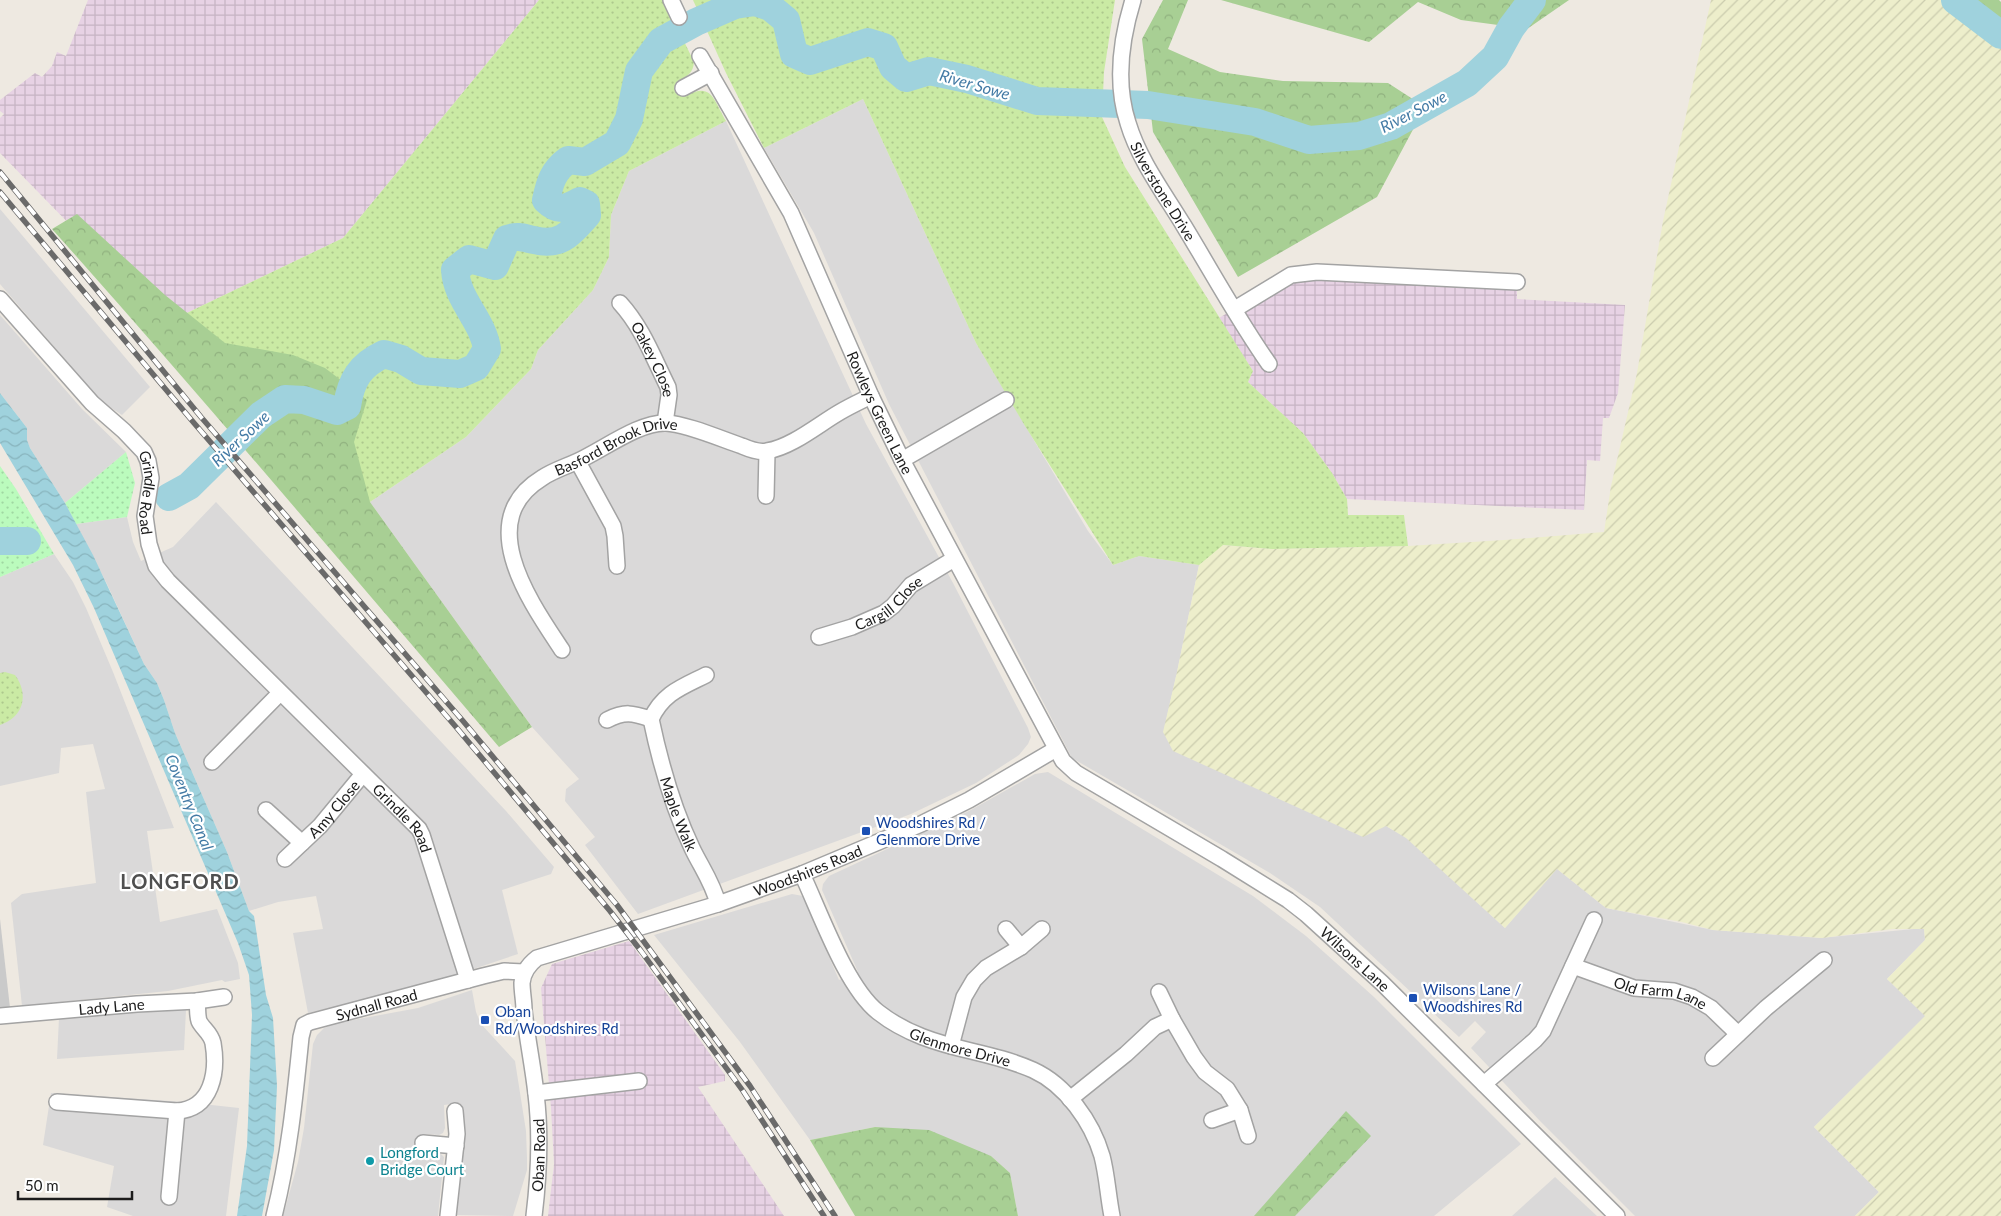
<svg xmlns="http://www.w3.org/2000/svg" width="2001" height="1216" font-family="Lato,sans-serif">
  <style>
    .residential { fill: #dad9d9 }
    .industrial { fill: url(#industrial-grid) }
    .religious { fill: #cacaca }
    .farmland { fill: url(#farmland-furrows) }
    .grass { fill: url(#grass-dots) }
    .forest { fill: url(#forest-crowns) }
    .park { fill: url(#park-dots) }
    .water { fill: url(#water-waves) }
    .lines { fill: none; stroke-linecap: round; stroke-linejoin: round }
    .river { stroke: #9fd2dd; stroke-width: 28 }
    .minor-casing { stroke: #a3a3a3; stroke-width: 18 }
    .minor { stroke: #fff; stroke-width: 15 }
    .rail-casing { stroke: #6a6a6a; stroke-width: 5.5 }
    .rail { stroke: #fff; stroke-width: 4; stroke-dasharray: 11; stroke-linecap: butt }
    .transit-dot { fill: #1a4fb4; stroke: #fff; stroke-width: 2 }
    .culture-dot { fill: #0f9aa8; stroke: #fff; stroke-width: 2 }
    .labels { text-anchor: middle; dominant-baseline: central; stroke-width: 4.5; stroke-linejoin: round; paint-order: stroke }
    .street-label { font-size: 15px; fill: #1c1c1c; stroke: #fff }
    .transit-label { font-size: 15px; fill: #164399; stroke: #fff; text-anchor: start }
    .culture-label { font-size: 15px; fill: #0d838f; stroke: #fff; text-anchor: start }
    .water-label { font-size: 16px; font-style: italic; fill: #437aa5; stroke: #fff }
    .district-label { font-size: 20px; font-weight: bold; letter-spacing: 1px; fill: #4f4f4f; stroke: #fff }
  </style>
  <defs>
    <pattern id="industrial-grid" width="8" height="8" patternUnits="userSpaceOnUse" patternTransform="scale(1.25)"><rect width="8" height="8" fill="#e7d2e4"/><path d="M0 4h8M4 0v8" fill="none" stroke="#c6b4c3"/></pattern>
    <pattern id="farmland-furrows" width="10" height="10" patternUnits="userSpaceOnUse" patternTransform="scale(1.25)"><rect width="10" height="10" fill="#edeecb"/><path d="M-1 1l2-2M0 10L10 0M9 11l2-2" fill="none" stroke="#cbccae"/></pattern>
    <pattern id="grass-dots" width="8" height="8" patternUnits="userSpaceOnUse" patternTransform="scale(1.25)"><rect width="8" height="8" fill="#caeaa4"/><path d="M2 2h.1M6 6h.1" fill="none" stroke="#adc88d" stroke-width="1.8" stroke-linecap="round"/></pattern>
    <pattern id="forest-crowns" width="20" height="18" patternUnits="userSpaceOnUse" patternTransform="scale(1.25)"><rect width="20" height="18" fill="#a8cf94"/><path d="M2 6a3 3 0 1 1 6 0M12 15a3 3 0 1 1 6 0" fill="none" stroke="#90b17f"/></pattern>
    <pattern id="park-dots" width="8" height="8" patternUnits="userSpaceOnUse" patternTransform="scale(1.25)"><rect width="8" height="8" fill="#bbfbbd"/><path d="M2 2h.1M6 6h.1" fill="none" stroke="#a0d7a2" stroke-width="1.8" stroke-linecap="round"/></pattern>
    <pattern id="water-waves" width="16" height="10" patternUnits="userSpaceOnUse" patternTransform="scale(1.25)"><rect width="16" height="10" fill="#9fd2dd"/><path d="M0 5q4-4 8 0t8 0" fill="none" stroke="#88b4bd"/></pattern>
  </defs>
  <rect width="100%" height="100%" fill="#eee9e1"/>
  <g class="residential">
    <path d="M863,99L976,343L1088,531L1113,565L1139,556L1199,565L1177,672L1166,721L1386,826L1407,838L1505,928L1556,868L1606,908L1713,930L1820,938L1924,928L1925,940L1887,979L1926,1016L1814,1127L1879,1192L1855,1216H1635L1540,1121L1471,1048L1486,1032L1475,1021L1459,1037L1320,907L1270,873L1072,758L889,404L814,233L764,148Z"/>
    <path d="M726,121L866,424L953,583L1028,728L1031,737L1028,744L1019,755L976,783L911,814L638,914L585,845L595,837L565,801L566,789L579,779L532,727L370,502L466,437L531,369L538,350L593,290L609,257L611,215L629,171Z"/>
    <path d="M0,209L150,387L122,415L101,401L0,284Z"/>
    <path d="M0,315L82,409L126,452L65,503L30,448L27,440V428L0,393Z"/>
    <path d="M216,502L506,811L554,867L551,874L502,890L518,954L426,985L308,1013L293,933L323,929L316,896L278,902L249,911L227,852L175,733L164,700L157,683L144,664L107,584L76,524L127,517L133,542L141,561L173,547Z"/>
    <path d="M54,554L73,582L86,608L113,672L174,828L147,831L160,922L217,909L238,963L240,979L225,982L222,980L168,991L22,1006L11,903L22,894L96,883L86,792L105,789L93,744L61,748L59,773L0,786V577Z"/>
    <path d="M1048,772L1253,896L1306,936L1374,997L1521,1144L1434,1216H1018L1010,1173L991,1156L875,1127L810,1140L740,1042L654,935L792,894L803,896L839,980L858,972L822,890L823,884L829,876L969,811L1035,774Z"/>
    <path d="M472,990L476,1012L481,1024L515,1061L526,1131L527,1158V1170L513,1216L457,1215L455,1203L463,1131L460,1103L444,1105L445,1128L443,1133L439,1135L424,1134L422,1148L438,1151L444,1157L438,1216H283L298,1162L304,1128L313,1044L317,1035L324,1028L337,1023L418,1008Z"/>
    <path d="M175,1009L186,1010L184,1050L57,1059L59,1018Z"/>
    <path d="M51,1093L184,1102L239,1108L226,1216H133L107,1207L114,1166L43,1145Z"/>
    <path d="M1555,1177L1597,1216H1512Z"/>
  </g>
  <g class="industrial">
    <path d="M88,0H539L343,238L166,323L0,153V118L4,114L0,111V100L35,73L42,77L52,66L57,52L66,56Z"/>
    <path d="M1291,275L1517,282V299L1625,305L1618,393L1609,418H1603L1600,461L1587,460L1584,510L1347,499L1332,473L1303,433L1248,382L1253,371L1219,318Z"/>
    <path d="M629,941L725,1075V1081L698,1087L784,1216H548L554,1164L551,1108L541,988L552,964Z"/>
  </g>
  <path class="religious" d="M0,919L10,1008H0Z"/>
  <path class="farmland" d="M1711,0H1955L2001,35V1216H1855L1879,1192L1814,1127L1925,1016L1887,979L1925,940L1924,929H1893L1822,938L1713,930L1682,922L1606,908L1557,869L1505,928L1406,838L1386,826L1363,837L1173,751L1163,732L1177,672L1199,565L1222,545L1272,549L1408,546L1504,540L1604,532L1611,486L1637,373L1663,221Z"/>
  <g class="grass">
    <path d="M539,0H664L694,62C693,73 688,76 678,81L686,96C712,81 714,101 726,121L629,171L611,215L609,257L593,290L538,350L531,369L466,437L370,502L166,323L343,238Z"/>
    <path d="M693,0H1115L1104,72L1102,117L1125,167L1253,371L1248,382L1303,433L1332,473L1347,499L1348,515H1404L1408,546L1272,549L1223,545L1199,565L1139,556L1113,565L1025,426L976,343L863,99L764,148L726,73Z"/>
    <path d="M5,672L15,675C29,694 24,717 0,725V673Z"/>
  </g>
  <g class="forest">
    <path d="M1163,0H1188L1168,49L1220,72L1283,81L1388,83L1425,107L1377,197L1238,277L1153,132L1142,39Z"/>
    <path d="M1221,0H1569L1527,29L1461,20L1418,2L1369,42Z"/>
    <path d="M1955,0H1999L2001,2V35Z"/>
    <path d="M77,214L165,295L225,343L293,355L325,368L367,400L354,442L370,502L532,727L499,747C351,574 204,399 52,229Z"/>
    <path d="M1346,1111L1371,1136L1295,1216H1254Z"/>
    <path d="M875,1127L929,1130L991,1156L1010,1173L1018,1216H855L810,1140Z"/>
  </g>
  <g class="park">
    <path d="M126,452L135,483L127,517L76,524L65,503Z"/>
    <path d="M0,466L16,489L54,554L0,577Z"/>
  </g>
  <path class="water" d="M0,393L27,428V440L30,448L65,503L93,555L144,664L157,683L164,700L175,733L227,852L249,911L254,916L266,995L273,1018L277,1086L274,1150L262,1216H237L247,1146L252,1015L249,975L238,943L94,608L73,565L0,443Z"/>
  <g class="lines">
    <g class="river">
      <path d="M1955,0L2001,35"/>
      <path d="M169,497L189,486L261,415L285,399L304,400L337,411L347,406C351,380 360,365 384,354L401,359L421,371L460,374L476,367L487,349C483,320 457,301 455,270L469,259L495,266L507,239C518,235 524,238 534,240C561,247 571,233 587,215L586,204L580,201C566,209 558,212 546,200C550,182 553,171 568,160L585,162L617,143L629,119L639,71L661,41L696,22L735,5L755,2L770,7L786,20L794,54L810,61L868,42L884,47L893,67L906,78L929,71L967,79L1037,101L1148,105L1255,122L1309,140L1359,136L1391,126L1467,83L1495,57L1511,28L1532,0"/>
      <path d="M0,541H27"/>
    </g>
    <defs>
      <g id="minor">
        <path d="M671,0L679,17"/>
        <path id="s1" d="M1133,0C1121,39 1115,83 1128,123C1139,160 1164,193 1184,226C1212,272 1238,320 1269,364"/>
        <path id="s2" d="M700,56L791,213L871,396L902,460L1063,761L1076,773L1222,859L1288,900L1306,914L1382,983L1617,1216"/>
        <path d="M683,88L711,73"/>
        <path id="s3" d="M0,299L92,403L124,431L144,452L148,461L151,478L145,516L149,544L156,566L168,581L419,829L422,835L468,980"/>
        <path id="s4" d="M620,303C642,327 653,357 668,387L669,395L665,423"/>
        <path d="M1235,309L1291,275L1317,272L1517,282"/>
        <path d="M902,460L1006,400"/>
        <path d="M578,462L613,526L615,536L617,566"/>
        <path d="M766,496L767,452"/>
        <path id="s5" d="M819,637L852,627L884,613L893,606L911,585L954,559"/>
        <path id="s6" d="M562,650C531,603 472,521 542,478C555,469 572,465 586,457C608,446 641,422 666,423C687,424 721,439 742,446C749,449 759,453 767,451C792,447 819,424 840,412C850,406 861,401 871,396"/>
        <path id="s7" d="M706,675C682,687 663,693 651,719C660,762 673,808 692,848C701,867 713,883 718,904"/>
        <path d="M607,720C625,711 632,713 651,719"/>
        <path d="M212,762L280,693"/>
        <path d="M266,810L302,843"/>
        <path id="s8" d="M285,859L320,826L363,774"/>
        <path id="s9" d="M802,874C820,912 846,987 878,1012C906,1034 937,1043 971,1051C992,1056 1013,1061 1033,1070C1066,1085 1092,1122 1102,1156C1107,1175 1108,1196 1112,1216"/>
        <path d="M1006,929L1021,947"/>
        <path id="s10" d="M1573,966L1634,988L1674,991L1692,997L1711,1008L1738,1034"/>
        <path d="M1159,992L1172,1019"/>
        <path id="s11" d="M0,1016L137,1004L197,1001L224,997"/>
        <path d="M951,1046L964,997L974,980L986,968L1021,947L1042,929"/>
        <path d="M1713,1058L1766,1008L1824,960"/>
        <path d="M1484,1084L1535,1040L1543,1031L1594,920"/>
        <path d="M536,1093L639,1081"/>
        <path d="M1070,1099L1126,1054L1155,1027L1172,1019L1194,1057L1205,1072L1227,1089L1240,1110L1248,1136"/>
        <path d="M57,1102L177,1111C212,1109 218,1072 213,1043C211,1033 202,1028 199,1021C197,1015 198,1007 197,1001"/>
        <path d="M1212,1120L1240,1110"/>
        <path d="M423,1143L456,1146"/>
        <path d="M169,1197L177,1111"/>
        <path id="s12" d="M274,1216C289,1157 295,1097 301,1037L304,1025L310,1022L483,976L504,971L524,972"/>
        <path d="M448,1216L457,1134L455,1111"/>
        <path id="s13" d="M534,1216C539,1175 541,1135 536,1094C533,1066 527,1038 524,1010C524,1001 522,992 522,983C523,972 528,965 537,958L718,904L802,874L921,824L969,800L1056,749"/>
      </g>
    </defs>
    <use href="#minor" class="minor-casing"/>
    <use href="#minor" class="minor"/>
    <defs>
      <g id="rail">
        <path d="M0,172L201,417L463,721L617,905L750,1086L835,1216"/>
        <path d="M0,192L194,423L456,727L610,911L641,951L743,1091L824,1216"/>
      </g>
    </defs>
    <use href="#rail" class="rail-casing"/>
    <use href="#rail" class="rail"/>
  </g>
  <g class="transit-dot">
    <rect x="861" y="826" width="10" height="10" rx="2.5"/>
    <rect x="1408" y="993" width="10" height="10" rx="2.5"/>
    <rect x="480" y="1015" width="10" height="10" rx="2.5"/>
  </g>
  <circle class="culture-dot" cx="370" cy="1161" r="5"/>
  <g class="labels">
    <g class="street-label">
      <text stroke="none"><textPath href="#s1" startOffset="202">Silverstone Drive</textPath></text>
      <text stroke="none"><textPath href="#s4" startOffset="66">Oakey Close</textPath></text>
      <text stroke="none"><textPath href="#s2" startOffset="400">Rowleys Green Lane</textPath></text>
      <text stroke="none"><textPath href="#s6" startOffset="279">Basford Brook Drive</textPath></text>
      <text stroke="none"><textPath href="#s3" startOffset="252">Grindle Road</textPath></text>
      <text stroke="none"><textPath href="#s5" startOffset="79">Cargill Close</textPath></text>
      <text stroke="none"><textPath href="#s8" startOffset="70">Amy Close</textPath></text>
      <text stroke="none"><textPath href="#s7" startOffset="171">Maple Walk</textPath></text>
      <text stroke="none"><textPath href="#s3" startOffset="681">Grindle Road</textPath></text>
      <text stroke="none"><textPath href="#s13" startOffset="549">Woodshires Road</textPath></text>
      <text stroke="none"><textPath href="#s2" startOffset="1148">Wilsons Lane</textPath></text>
      <text stroke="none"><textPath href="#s10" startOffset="92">Old Farm Lane</textPath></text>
      <text stroke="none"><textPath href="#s12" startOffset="269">Sydnall Road</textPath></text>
      <text stroke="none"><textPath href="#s11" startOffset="112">Lady Lane</textPath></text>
      <text stroke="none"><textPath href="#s9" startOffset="249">Glenmore Drive</textPath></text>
      <text stroke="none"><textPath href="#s13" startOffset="61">Oban Road</textPath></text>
    </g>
    <g class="transit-label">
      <text x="876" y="822">Woodshires Rd /<tspan x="876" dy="17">Glenmore Drive</tspan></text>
      <text x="1423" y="989">Wilsons Lane /<tspan x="1423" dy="17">Woodshires Rd</tspan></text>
      <text x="495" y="1011">Oban<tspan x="495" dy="17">Rd/Woodshires Rd</tspan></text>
    </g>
    <g class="culture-label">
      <text x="380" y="1152">Longford<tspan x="380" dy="17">Bridge Court</tspan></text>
    </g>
    <g class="water-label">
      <text transform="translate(975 84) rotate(16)">River Sowe</text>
      <text transform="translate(1413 111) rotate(-27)">River Sowe</text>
      <text transform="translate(240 438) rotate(-43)">River Sowe</text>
      <text transform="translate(190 802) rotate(68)">Coventry Canal</text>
    </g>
    <g class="district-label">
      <text x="180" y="881">LONGFORD</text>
    </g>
  </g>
  <path d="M18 1191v8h114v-8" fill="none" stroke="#1c1c1c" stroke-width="2.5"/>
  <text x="25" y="1191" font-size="15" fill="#1c1c1c" stroke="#ffffff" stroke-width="4" paint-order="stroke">50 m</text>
</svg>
